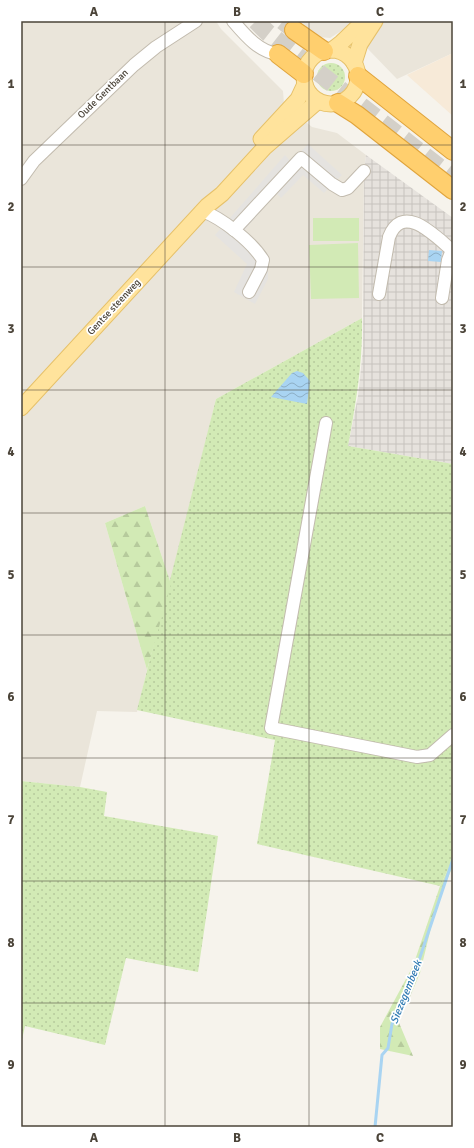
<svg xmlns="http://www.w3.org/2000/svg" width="474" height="1148" font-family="Signika,sans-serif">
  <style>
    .residential { fill: #eae5da }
    .commercial { fill: #f7ead8 }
    .industrial { fill: url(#industrial-grid) }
    .grass { fill: url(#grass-dots) }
    .forest { fill: url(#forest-firs) }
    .green { fill: #d2eab5 }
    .parking { fill: #e5e3e0 }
    .water { fill: url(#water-waves) }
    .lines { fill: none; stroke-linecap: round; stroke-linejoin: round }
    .stream { stroke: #a9d4f2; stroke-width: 3 }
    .highway-tunnel { stroke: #d4d0c8; stroke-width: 18; stroke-dasharray: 18 9; stroke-linecap: butt }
    .minor-casing { stroke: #c2bbae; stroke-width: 14 }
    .major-casing { stroke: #e6c16a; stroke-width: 17 }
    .highway-casing { stroke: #e0a43c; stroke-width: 20 }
    .minor { stroke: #fff; stroke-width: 12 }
    .major { stroke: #ffe39c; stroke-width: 15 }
    .highway { stroke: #ffcf6e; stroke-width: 18 }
    .grid { fill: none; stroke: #4b4439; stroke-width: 1; stroke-opacity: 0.55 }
    .labels { text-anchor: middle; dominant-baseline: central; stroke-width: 3.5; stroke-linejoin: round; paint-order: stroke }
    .street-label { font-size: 10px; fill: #4b4439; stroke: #fff }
    .water-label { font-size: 11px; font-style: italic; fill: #2e7ab2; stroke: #fff }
    .neatline { fill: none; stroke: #4b4439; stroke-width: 1.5 }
    .grid-label { font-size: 13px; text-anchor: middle; font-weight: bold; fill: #4b4439 }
  </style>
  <defs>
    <pattern id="industrial-grid" width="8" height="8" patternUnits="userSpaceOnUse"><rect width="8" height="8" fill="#e6e2dd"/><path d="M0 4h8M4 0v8" fill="none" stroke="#c7c3be"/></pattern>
    <pattern id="grass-dots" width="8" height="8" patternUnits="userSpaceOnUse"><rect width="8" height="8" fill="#d2eab5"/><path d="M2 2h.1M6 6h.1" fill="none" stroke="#b6ca9c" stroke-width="1.8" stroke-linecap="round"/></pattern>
    <pattern id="forest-firs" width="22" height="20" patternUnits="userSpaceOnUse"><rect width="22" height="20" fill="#d2eab5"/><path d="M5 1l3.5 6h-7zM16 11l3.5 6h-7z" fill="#b6ca9c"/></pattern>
    <pattern id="water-waves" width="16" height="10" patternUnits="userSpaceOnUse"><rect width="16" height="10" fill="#a9d4f2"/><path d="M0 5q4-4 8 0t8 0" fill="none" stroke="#8caec5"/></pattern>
  </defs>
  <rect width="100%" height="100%" fill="#f6f3ec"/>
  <g class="residential">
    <path d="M21,21H216L221,29L283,91L284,104L312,127L337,133L366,155L364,171L362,318L216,399L171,584L145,506L105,523L147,670L137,712L97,711L80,787L21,781Z"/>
    <path d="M301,21H453V53L397,79L368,49L360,44L344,29L330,38L320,37L312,33Z"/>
  </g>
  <path class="commercial" d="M453,53V116L407,75Z"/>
  <path class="industrial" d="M366,155L453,218V464L348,446L358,396L363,349L364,171Z"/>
  <g class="grass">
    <circle cx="331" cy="77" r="14"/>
    <path d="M362,318C363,362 356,403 348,446L453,464V859L440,886L257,844L275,740L137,710L216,399Z"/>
    <path d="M21,781L80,787L107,792L104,816L218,836L198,972L126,958L105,1045L25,1026L21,1044Z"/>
  </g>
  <g class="forest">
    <path d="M145,506L171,584L147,670L105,523Z"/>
    <path d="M453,859V866L437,903L420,973L409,999L397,1018L413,1056L380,1049V1027L413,966L440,886Z"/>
  </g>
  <g class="green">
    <rect x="313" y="218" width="46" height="23"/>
    <path d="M358,243L359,298L311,299L309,245Z"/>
  </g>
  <path class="parking" d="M308,144L342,175L324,193L303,175L281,198L276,193L244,231L268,254V279L255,304L234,292L247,264L215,235L285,155L291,162Z"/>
  <g class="water">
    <path d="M429,250L442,251L441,262L428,261Z"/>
    <path d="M297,371L303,373L310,381L307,404L271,397L292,373Z"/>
  </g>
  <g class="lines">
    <path class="stream" d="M375,1127L382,1055L388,1048L392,1024L410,987L453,859"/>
    <g class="highway-tunnel">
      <path d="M256,21L268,33L453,178"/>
      <path d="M283,21L294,30"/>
    </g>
    <defs>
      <g id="minor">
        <path d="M233,21C245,35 259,52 278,54"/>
        <path d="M21,179L34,161L134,65L156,47L196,21"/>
        <path d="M202,211C222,218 252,242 263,260L261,269L249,292"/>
        <path d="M234,230L301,158L332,184L342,190L348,188L364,171"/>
        <path d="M379,294L389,237C403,201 436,237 453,251"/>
        <path d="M442,298L448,260L452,250"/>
        <path d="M326,423L271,728L417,757L430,755L453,735"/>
      </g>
      <g id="major">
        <path d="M332,50L341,43L364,21"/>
        <circle cx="331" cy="77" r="27"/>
        <path d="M354,63L360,44L375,21"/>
        <path d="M261,139L298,99L305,84"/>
        <path d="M21,408L207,206L222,194L265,147L318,101"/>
      </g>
      <g id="highway">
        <path d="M294,30L324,51"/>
        <path d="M278,54L304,74"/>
        <path d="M358,76L453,151"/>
        <path d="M338,103L357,115L453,190"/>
      </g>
    </defs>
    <use href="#minor" class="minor-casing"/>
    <use href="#major" class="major-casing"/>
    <use href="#highway" class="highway-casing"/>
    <use href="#minor" class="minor"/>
    <use href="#major" class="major"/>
    <use href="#highway" class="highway"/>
  </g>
  <path class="grid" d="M165,21V1127M309,21V1127M21,145H453M21,267H453M21,390H453M21,513H453M21,635H453M21,758H453M21,881H453M21,1003H453"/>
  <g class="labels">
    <g class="street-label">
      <text transform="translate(103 94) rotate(-44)">Oude Gentbaan</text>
      <text transform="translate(114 307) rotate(-47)">Gentse steenweg</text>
    </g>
    <g class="water-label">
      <text transform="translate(406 992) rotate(-68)">Siezegembeek</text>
    </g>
  </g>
  <rect width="474" height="1148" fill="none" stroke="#ffffff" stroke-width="44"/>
  <rect x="22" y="22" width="430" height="1104" class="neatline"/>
  <g class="grid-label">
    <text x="94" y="16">A</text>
    <text x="237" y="16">B</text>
    <text x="380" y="16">C</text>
    <text x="11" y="88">1</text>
    <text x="463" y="88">1</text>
    <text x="11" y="211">2</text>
    <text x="463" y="211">2</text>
    <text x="11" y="333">3</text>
    <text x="463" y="333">3</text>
    <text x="11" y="456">4</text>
    <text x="463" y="456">4</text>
    <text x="11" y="579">5</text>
    <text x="463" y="579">5</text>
    <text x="11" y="701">6</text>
    <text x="463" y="701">6</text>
    <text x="11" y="824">7</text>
    <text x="463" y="824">7</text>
    <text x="11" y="947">8</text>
    <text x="463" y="947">8</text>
    <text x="11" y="1069">9</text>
    <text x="463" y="1069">9</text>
    <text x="94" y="1142">A</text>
    <text x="237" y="1142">B</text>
    <text x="380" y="1142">C</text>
  </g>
</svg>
